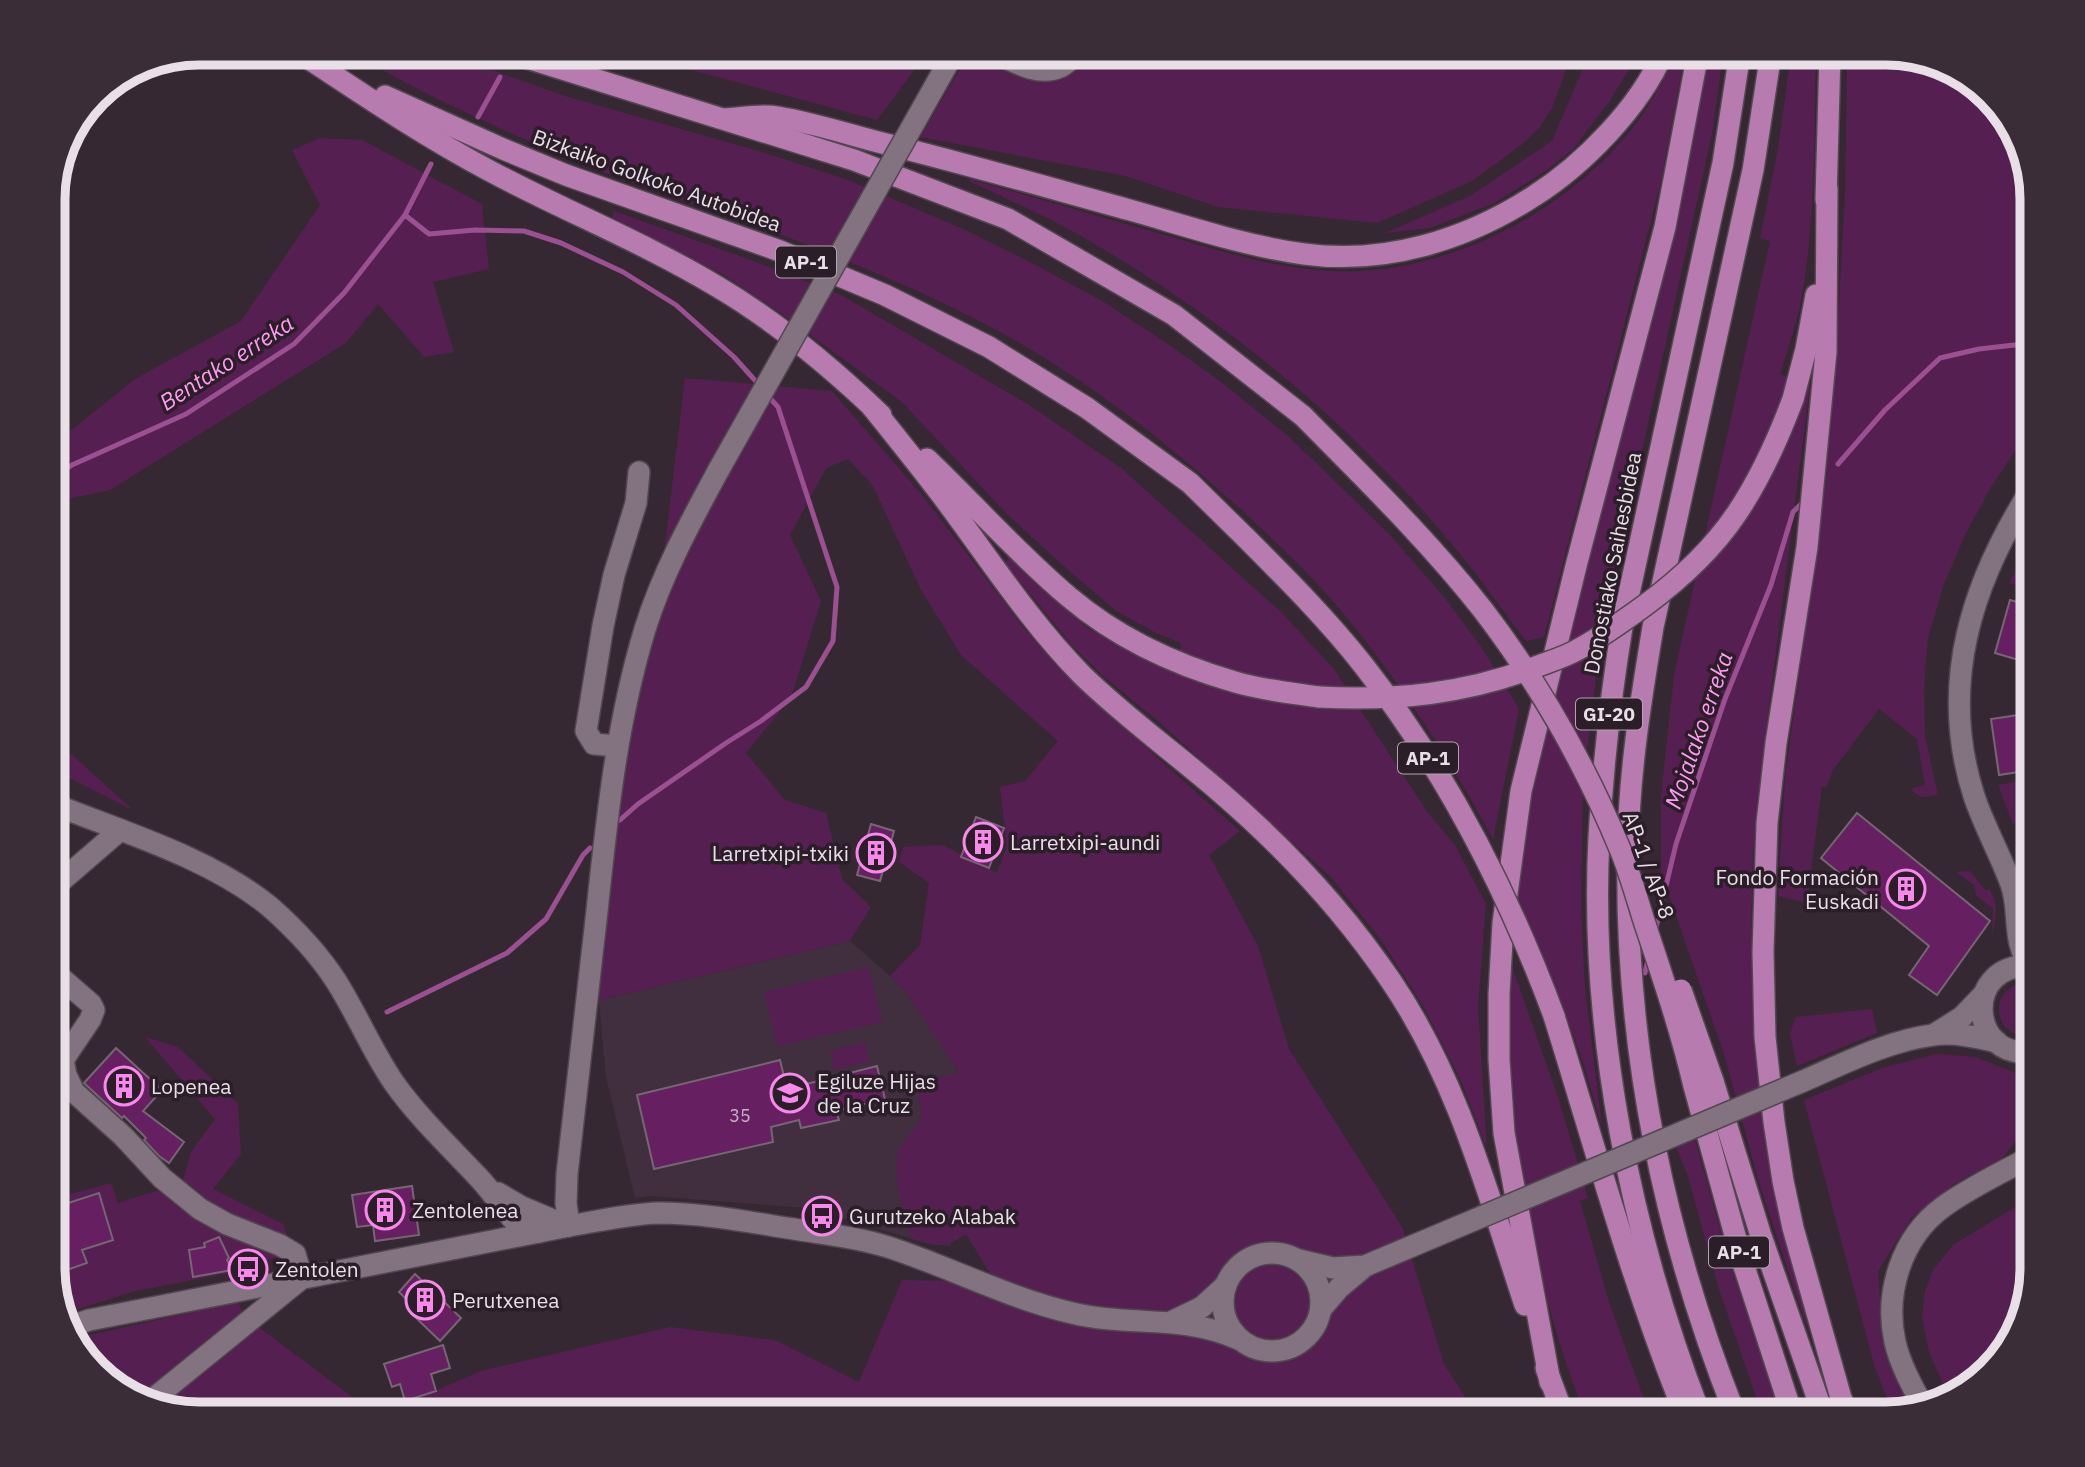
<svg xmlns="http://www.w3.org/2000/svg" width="2085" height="1467" font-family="'IBM Plex Sans',sans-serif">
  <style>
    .built { fill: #412e3e }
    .green { fill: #561f51 }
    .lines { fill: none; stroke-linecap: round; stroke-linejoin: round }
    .stream { stroke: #9a5091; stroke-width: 5 }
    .building { fill: #661f60; stroke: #756673; stroke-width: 2 }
    .minor-casing { stroke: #524750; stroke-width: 24 }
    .highway-casing { stroke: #524750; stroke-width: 24 }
    .minor { stroke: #837380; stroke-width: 21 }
    .highway { stroke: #b77baf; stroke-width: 21 }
    .minor-bridge-casing { stroke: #524750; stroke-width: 24; stroke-linecap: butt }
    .highway-bridge-casing { stroke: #524750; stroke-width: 24; stroke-linecap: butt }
    .minor-bridge { stroke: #837380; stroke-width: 21 }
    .highway-bridge { stroke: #b77baf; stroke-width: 21 }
    .labels { text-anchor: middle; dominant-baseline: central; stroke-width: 7; stroke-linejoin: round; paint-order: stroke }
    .number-label { font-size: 18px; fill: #c8afc5 }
    .shield { fill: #2b1e29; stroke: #afa5ae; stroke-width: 2 }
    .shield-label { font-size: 19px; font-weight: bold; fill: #e8dfe7 }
    .street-label { font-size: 21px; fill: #e8dfe7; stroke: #2b1e29 }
    .poi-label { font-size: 21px; fill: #e8dfe7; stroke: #2b1e29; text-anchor: start }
    .water-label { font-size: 23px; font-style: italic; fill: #ff9bf3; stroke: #2b1e29 }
    .rim { fill: none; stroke: #e8dfe7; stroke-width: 9 }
  </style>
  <rect width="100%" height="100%" fill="#362833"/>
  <path class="built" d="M850,941L890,976L909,996L946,1051L980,1109L950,1246L929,1244L807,1208L652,1196L635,1198L606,1077L599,1000Z"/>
  <g class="green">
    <path d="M353,53H444L568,97L762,152L848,180L963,229L1028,261L1102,301L1168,344L1225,385L1288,436L1342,488L1390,535L1444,597L1482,648L1519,709L1493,839C1450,759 1401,683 1343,613C1314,578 1281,547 1248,516C1168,442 1080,373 983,323C928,294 870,270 813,247C744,220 673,199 604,172C519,138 432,100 353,53Z"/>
    <path d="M629,53H927L877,120Z"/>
    <path d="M980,53H989L1046,76L1084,53H1572L1552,108L1540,127L1521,145L1472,181L1377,223L1218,207L1126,176L920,137L968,55Z"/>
    <path d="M1588,53H1639L1609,102L1573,149L1547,170L1494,203L1430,228L1385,233L1470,196L1552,141L1584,66Z"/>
    <path d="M1678,53H1685L1661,181L1544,637L1526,641C1502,610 1480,577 1455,548C1351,422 1224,319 1083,237C1046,216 1007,199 969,181V179C1035,198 1101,217 1168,236C1220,251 1274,268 1329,271C1447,278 1581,207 1647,108C1658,90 1668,71 1678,53Z"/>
    <path d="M1709,53H1723L1713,129L1601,636L1583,783L1581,907L1585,988L1602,1128L1584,1065L1562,1003L1514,890L1528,801L1546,724L1656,295L1690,155Z"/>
    <path d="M1791,53H1816C1814,137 1816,223 1800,306C1795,329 1787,351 1780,374L1810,385L1760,777L1753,853L1751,937L1753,1019L1763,1118L1780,1218L1810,1336L1758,1179L1724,1054L1661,872V796L1674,675L1770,241L1760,238L1778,149Z"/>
    <path d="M1847,53H1887L1975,82L2017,134L2032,198V426L1991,487L1965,535L1944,584L1928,638L1924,687L1925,737L1938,795L1922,797L1913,792L1912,788L1925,785L1917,739L1879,709L1833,770L1826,787L1822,786L1807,903L1778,896L1785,778L1825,489L1836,360L1845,192Z"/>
    <path d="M320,138L362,140L482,204L489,269L433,282L454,352L424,357L378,304L346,343L110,490L53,502V445L135,379L241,321L320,205L292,150Z"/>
    <path d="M614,211L745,258L841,295L1029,405L1121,468L1281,612L1333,668L1428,813L1455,845L1486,904L1478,1006L1487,1149L1462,1083L1425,1009L1382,941L1331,877L1159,722L1102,675L1071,644L1005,563L1009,558L1086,627L1128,651L1176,672L1181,643L1156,633L1115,610L1057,560L1006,513L902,402L772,307L724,275L612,217Z"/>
    <path d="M685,378L832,391L922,495L1026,631L1110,716L1240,831L1209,855L1258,946L1289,1049L1402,1227L1444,1364L1476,1414H382L481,1371L670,1327L775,1340L859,1382L902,1280L995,1282L966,1234C943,1249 940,1247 912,1239C906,1218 888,1167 900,1148C906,1137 916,1128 922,1117L916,1082L959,1073L909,996L890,976L920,945L929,883L899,862L903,847L943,845L997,873L1007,846L1000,787L1025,781L1058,741L961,655L920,588L873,486L848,459L826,468L790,535L821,601L791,698L746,753L785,800L826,813L842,879L871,907L850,941L599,1000L608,824L660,586Z"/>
    <path d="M2028,549L2032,553V590L2009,583Z"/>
    <path d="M53,738L133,810L53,770Z"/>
    <path d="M2032,779V811L2013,824L1998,785Z"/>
    <path d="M1970,871L1985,890H1990C2000,904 1994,923 1992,939L1993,909L1976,895L1974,885L1956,872Z"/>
    <path d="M1510,961L1558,1097L1588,1198L1580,1201L1609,1302L1649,1414H1585C1550,1328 1529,1234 1517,1142C1509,1082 1511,1021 1510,961Z"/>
    <path d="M869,967L882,1022L777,1047L764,992Z"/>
    <path d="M2023,982H2032V1036C1994,1039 1986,992 2023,982Z"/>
    <path d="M1872,1009L1877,1033L1797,1066L1790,1033L1796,1017Z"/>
    <path d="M145,1037L178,1047L238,1104L241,1154L213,1189L283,1224L293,1252L224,1274L135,1291L63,1314L53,1278V1199L111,1183L118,1203L182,1183L191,1152L215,1119Z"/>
    <path d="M865,1042L870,1061L834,1070L830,1051Z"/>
    <path d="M1936,1054L1976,1057L2018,1074L2028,1083L2031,1106L2023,1131L2002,1159L1957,1182L1911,1218L1878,1271L1883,1336L1912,1409L1893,1413L1875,1368L1804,1100L1882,1068Z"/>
    <path d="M1693,1133L1727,1254L1780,1414H1762L1718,1286L1688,1176L1673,1140Z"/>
    <path d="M2032,1197V1269L2003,1357L1950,1400L1929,1352L1922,1317L1925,1291L1933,1270L1953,1245Z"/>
    <path d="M238,1302L245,1317L375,1414H198L110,1385L72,1339Z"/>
  </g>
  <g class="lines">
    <g class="stream">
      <path d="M478,117L500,77"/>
      <path d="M405,215L429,234L475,230L524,231L561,243L623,272L676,305L734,357L761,387"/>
      <path d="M1838,464L1885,410L1940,358L1979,349L2032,343"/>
      <path d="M53,478L72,465L186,414L294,344L344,293L405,215L431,164"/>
      <path d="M620,820L638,804L726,743L761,721L806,687L833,641L837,587L778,407L767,395"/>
      <path d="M1655,932L1676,844L1725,699L1771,585L1793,512L1800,505"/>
      <path d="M1645,973L1648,959"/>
      <path d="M387,1012L507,953L546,919L583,855L590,848"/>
    </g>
  </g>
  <g class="building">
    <path d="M2010,600L2032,606V664L1995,653Z"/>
    <path d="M2032,713V770L1999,775L1991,719Z"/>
    <path d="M1857,813L1990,921L1937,995L1909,975L1929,946L1821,858Z"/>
    <path d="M976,817L1004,828L989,868L961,857Z"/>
    <path d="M871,824L894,831L880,881L857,875Z"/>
    <path d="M116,1048L162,1090L143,1111L184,1142L169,1163L159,1156L144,1140L146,1138L124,1116L122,1118L84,1083Z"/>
    <path d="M780,1060L787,1089L877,1066L885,1099L836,1111L839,1120L801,1128L799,1120L771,1127L773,1142L654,1169L637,1095Z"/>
    <path d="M412,1186L419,1235L375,1241L373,1225L357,1227L352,1195Z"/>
    <path d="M99,1193L113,1240L82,1250L87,1263L55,1274L53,1208Z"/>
    <path d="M219,1237L229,1258L227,1260L232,1270L193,1277L189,1250L205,1247L204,1243Z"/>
    <path d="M415,1274L461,1318L440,1341L412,1314L416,1309L399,1292Z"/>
    <path d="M443,1345L450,1368L431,1374L436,1391L405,1401L400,1384L392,1387L384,1364Z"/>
  </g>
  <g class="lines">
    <defs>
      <g id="minor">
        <path d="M996,53C1014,62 1039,77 1060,67C1066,65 1072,57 1077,53"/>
        <path d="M617,746L594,744L586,731L603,626L614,575L636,503L639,472"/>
        <path d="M53,804C123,832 210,858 269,906C294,928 318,953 336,981C357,1014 372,1051 394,1083C419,1118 450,1147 479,1178C494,1194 505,1212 520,1227L526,1230L539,1232"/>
        <path d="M53,888L119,831"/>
        <path d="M2031,966C2011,943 2021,910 2011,884C2000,854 1984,826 1974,796C1938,684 1972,582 2032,488"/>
        <path d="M2032,966C1961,962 1970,1062 2032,1051"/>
        <path d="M53,971L91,1004L94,1010L90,1020L63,1060L66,1075L74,1092L123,1136L162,1178L200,1209L227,1224L280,1245L295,1254L302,1278L153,1399"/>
        <path d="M1935,1034L1962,1017L1984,994"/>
        <path d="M1801,1082C1843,1064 1887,1041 1933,1035C1954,1032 1976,1037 1997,1042"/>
        <path d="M498,1193L522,1207L567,1226"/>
        <path d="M569,1226L566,1203L567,1174C577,1087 587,999 597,911C607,816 617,721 645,629C662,574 691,521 718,471"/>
        <circle cx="1272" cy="1302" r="49"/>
        <path d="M1299,1260L1333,1268L1365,1266"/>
        <path d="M1321,1309L1339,1288L1364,1267"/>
        <path d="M1173,1321L1202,1307L1226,1285"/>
        <path d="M66,1328L89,1320L151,1308L569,1226C598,1221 628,1214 658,1213C703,1213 749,1222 794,1229C825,1234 857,1237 888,1247C950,1267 1008,1298 1072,1313C1130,1327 1182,1314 1238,1339"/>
        <path d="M1923,1406C1912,1386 1900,1364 1895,1342C1884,1292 1902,1237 1943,1207C1970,1187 2003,1172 2032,1156"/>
      </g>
      <g id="highway">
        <path d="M300,53C362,94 424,136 490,171C565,211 645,243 718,287C777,322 831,367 881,415"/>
        <path d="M511,53L854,160L1008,219L1174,315L1303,416"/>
        <path d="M385,96L503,149L566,175L780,251L885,295L989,347L1087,408L1190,483L1245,537"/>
        <path d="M725,119C741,118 761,114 778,117C815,123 853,136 890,145C970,165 1050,188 1130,210C1187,226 1245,246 1304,254C1385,265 1466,240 1534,196C1583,165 1640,107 1663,53"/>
        <path d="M1827,188L1826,352L1807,547L1776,743L1767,823L1763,952L1765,1037L1774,1122L1783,1181L1793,1228L1841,1398L1848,1414"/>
        <path d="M1826,200L1830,53"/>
        <path d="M1793,399L1806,349L1816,295"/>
        <path d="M872,407C897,438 922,469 946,501C990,560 1030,622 1082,675C1125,717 1175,753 1220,792C1285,848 1343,910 1391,981C1457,1078 1488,1194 1525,1305"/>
        <path d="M927,459C975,505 1018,554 1069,597C1116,637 1176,665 1235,682C1262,690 1291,693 1319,697"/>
        <path d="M1554,1016C1594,1144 1629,1272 1678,1397"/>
        <path d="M1713,1081L1761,1236L1823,1414"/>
        <path d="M1694,1086L1741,1257L1792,1414"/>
        <path d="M1546,1368L1563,1414"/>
        <path d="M1550,1382L1504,1133L1499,1059V994L1503,923L1521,791L1577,562L1665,227L1698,53"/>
        <path d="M1700,1414C1631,1235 1589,1030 1599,837C1603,765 1611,693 1623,621L1723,163L1740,53"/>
        <path d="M1735,1414C1663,1233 1624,1043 1628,847C1629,773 1641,699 1653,627L1753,170L1771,53"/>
      </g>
    </defs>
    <use href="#minor" class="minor-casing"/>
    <use href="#highway" class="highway-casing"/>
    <use href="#minor" class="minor"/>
    <use href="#highway" class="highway"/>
    <defs>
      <g id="minor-bridge">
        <path d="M718,471L953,54"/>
        <path d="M1365,1266L1801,1082"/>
      </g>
      <g id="highway-bridge">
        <path d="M1303,416C1365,479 1428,540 1483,610C1538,682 1585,764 1620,849C1630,873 1637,899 1645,924C1663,978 1681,1031 1694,1086"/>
        <path d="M1245,537C1286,578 1328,620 1364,666C1446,771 1508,892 1554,1016"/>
        <path d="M1319,697C1395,701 1466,694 1538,666C1551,661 1565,657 1577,650C1600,638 1622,622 1644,606C1678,581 1713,549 1737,513C1761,477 1778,439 1793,399"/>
        <path d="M1681,990L1713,1081"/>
      </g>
    </defs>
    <use href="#minor-bridge" class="minor-bridge-casing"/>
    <use href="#highway-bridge" class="highway-bridge-casing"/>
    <use href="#minor-bridge" class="minor-bridge"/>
    <use href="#highway-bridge" class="highway-bridge"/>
  </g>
  <defs>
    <symbol id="building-ring" viewBox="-11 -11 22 22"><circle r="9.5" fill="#2b1e29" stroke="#f888eb" stroke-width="1.5"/><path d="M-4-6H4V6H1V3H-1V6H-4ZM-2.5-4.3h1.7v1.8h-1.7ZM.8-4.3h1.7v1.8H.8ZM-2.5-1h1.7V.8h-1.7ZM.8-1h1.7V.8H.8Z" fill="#f888eb"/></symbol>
    <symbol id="university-ring" viewBox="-11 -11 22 22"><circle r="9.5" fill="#2b1e29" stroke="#f888eb" stroke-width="1.5"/><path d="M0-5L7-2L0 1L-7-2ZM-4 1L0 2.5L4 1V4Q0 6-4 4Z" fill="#f888eb"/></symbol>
    <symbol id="bus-ring" viewBox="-11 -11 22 22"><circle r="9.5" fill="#2b1e29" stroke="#f888eb" stroke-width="1.5"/><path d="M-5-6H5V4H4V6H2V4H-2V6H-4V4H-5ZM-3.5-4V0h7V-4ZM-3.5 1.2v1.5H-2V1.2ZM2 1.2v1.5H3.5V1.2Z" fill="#f888eb"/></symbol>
  </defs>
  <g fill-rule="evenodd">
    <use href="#building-ring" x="961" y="820" width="44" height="44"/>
    <use href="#building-ring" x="854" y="831" width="44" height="44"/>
    <use href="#building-ring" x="1884" y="867" width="44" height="44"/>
    <use href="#building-ring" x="102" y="1064" width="44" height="44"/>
    <use href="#university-ring" x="768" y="1071" width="44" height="44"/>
    <use href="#building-ring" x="363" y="1188" width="44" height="44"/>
    <use href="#bus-ring" x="800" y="1194" width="44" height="44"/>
    <use href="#bus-ring" x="226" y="1247" width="44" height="44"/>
    <use href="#building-ring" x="403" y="1278" width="44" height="44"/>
  </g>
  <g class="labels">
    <g class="number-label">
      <text x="740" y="1115">35</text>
    </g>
    <g class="shield">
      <rect x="776" y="246.5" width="60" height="31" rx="5"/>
      <rect x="1576" y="698.5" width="66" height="31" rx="5"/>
      <rect x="1398" y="742.5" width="60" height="31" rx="5"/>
      <rect x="1709" y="1236.5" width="60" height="31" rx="5"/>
    </g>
    <g class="shield-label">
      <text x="806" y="262">AP-1</text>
      <text x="1609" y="714">GI-20</text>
      <text x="1428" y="758">AP-1</text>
      <text x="1739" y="1252">AP-1</text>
    </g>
    <g class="street-label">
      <text transform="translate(657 180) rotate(20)">Bizkaiko Golkoko Autobidea</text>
      <text transform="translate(1612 563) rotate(-79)">Donostiako Saihesbidea</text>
      <text transform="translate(1649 865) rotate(70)">AP-1 / AP-8</text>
    </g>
    <g class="poi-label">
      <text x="1010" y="842">Larretxipi-aundi</text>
      <text x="849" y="853" text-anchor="end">Larretxipi-txiki</text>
      <text x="1879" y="877" text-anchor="end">Fondo Formación<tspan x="1879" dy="24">Euskadi</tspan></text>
      <text x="817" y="1081">Egiluze Hijas<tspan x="817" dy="24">de la Cruz</tspan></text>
      <text x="151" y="1086">Lopenea</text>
      <text x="412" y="1210">Zentolenea</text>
      <text x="849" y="1216">Gurutzeko Alabak</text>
      <text x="275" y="1269">Zentolen</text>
      <text x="452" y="1300">Perutxenea</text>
    </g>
    <g class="water-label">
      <text transform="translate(226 362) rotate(-33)">Bentako erreka</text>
      <text transform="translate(1698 730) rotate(-71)">Mojalako erreka</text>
    </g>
  </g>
  <path d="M0 0H2085V1467H0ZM199 65H1886A134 134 0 0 1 2020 199V1268A134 134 0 0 1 1886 1402H199A134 134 0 0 1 65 1268V199A134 134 0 0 1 199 65Z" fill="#3a2d38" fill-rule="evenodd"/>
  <path class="rim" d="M199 65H1886A134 134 0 0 1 2020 199V1268A134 134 0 0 1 1886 1402H199A134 134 0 0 1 65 1268V199A134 134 0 0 1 199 65Z"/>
</svg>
